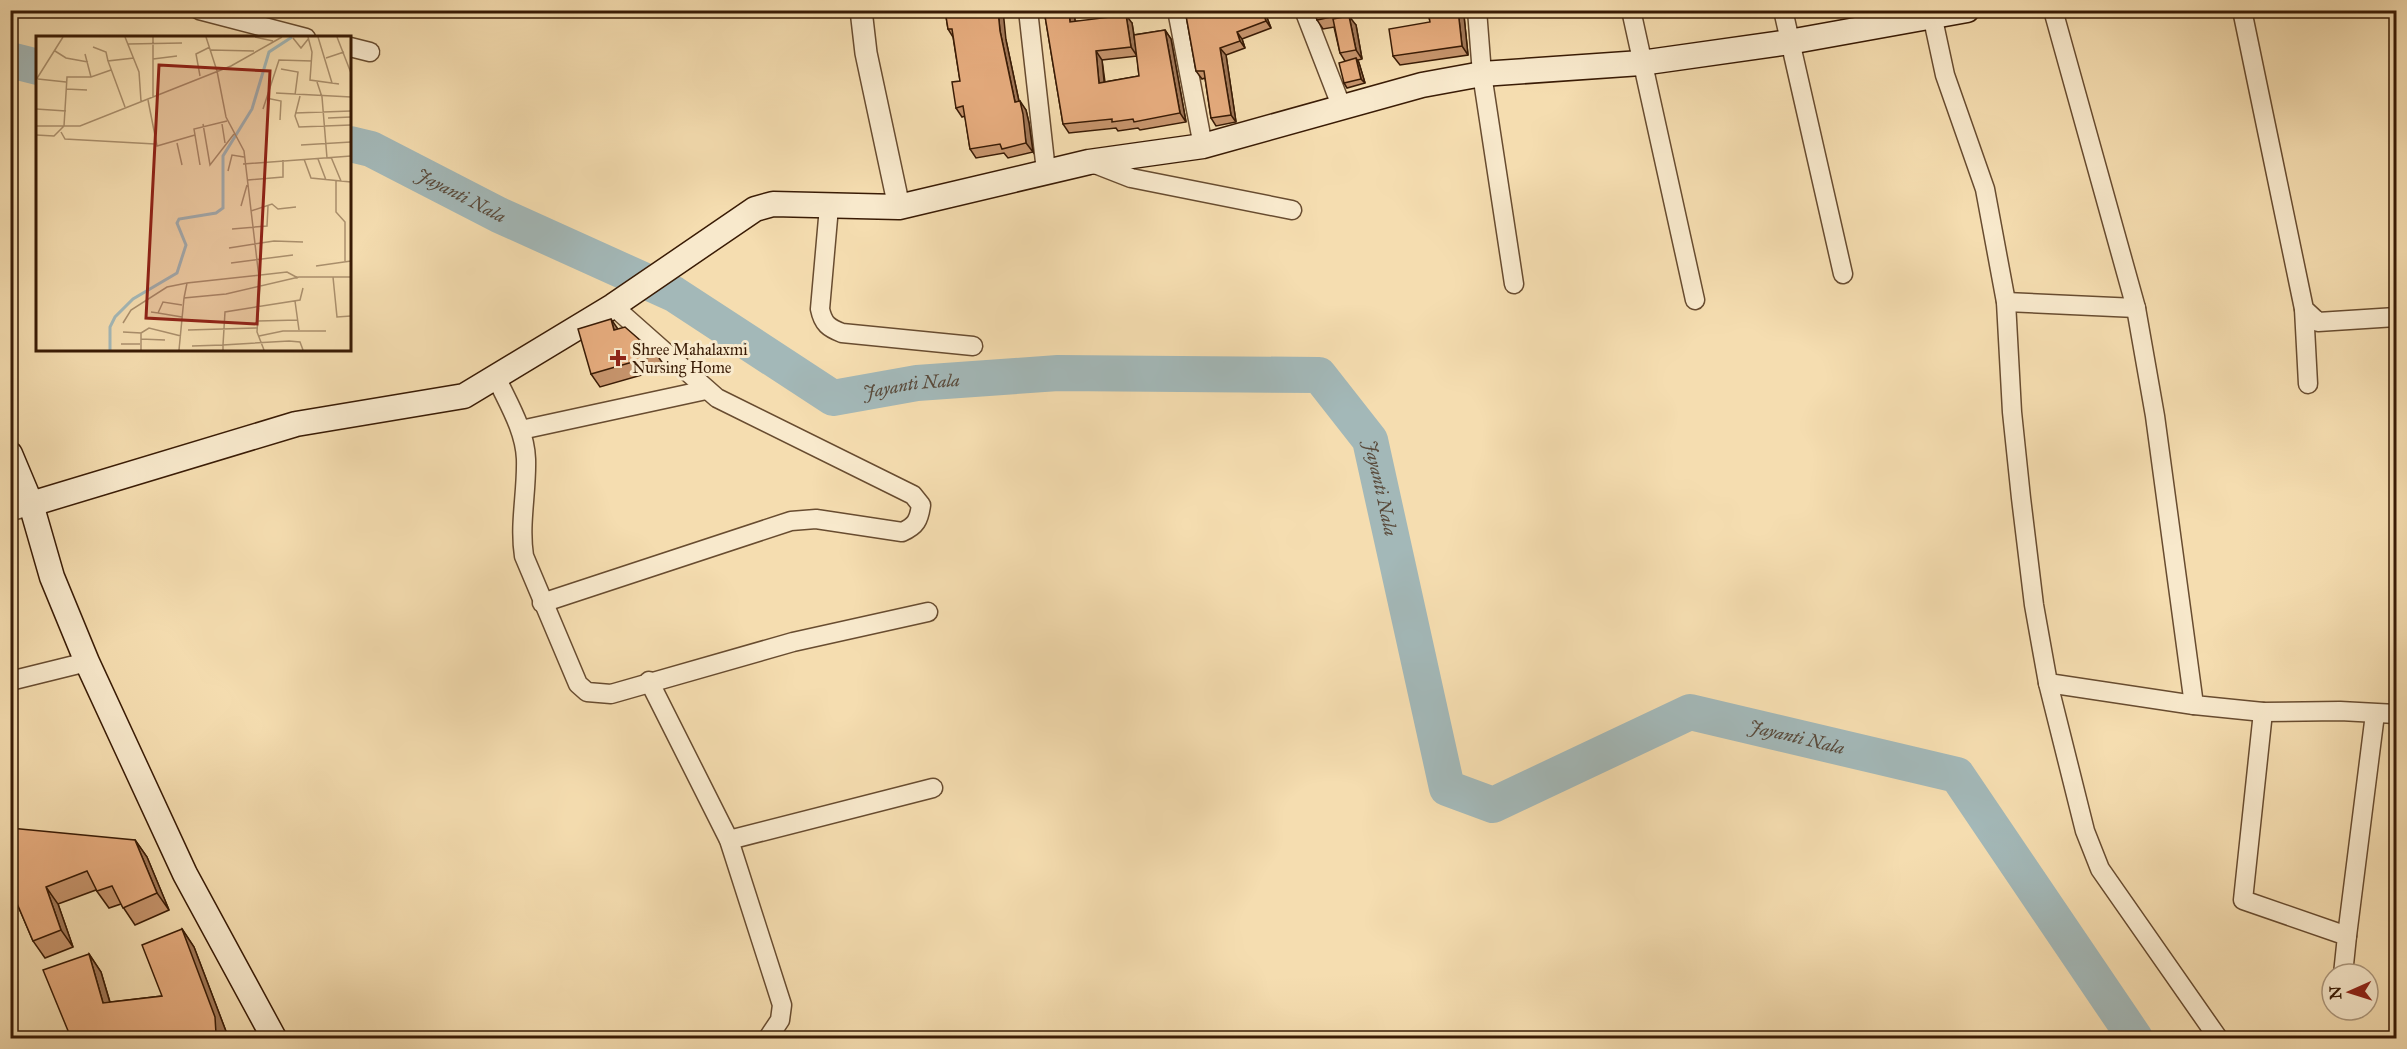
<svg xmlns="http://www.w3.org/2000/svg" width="2407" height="1049" font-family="'IM FELL Great Primer',serif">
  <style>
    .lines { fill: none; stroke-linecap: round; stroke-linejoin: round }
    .river { stroke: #a3b8b8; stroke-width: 36 }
    .minor-casing { stroke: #684c30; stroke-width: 21 }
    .tertiary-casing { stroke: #684c30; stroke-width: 24 }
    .secondary-casing { stroke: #391b05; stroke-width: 27 }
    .minor { stroke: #f8e9cc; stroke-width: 18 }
    .tertiary { stroke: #f8e9cc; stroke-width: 21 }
    .secondary { stroke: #f8e9cc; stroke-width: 24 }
    .wall { fill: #c6946c; stroke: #391b05; stroke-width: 1.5; fill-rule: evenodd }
    .shaded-wall { fill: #a17858; stroke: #391b05; stroke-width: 1.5 }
    .building { fill: #e6ac7e; stroke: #391b05; stroke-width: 1.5 }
    .poi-dot { fill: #8f2418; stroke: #f8e9cc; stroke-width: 2 }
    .labels { text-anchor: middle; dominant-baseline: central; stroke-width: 6; stroke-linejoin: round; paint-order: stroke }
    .poi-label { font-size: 16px; fill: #391b05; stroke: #f8e9cc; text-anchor: start }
    .water-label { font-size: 18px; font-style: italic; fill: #594a3b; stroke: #f8e9cc }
    .inset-river { fill: none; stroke: #a3b8b8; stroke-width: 3 }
    .inset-road { fill: none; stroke: #aa8f6c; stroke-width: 1.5 }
    .view { fill: #8f2418; fill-opacity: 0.15; stroke: #8f2418; stroke-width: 3 }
    .inset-edge { fill: none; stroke: #391b05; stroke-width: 3 }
  </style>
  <rect width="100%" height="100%" fill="#f5ddb0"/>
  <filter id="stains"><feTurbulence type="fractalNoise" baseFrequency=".00333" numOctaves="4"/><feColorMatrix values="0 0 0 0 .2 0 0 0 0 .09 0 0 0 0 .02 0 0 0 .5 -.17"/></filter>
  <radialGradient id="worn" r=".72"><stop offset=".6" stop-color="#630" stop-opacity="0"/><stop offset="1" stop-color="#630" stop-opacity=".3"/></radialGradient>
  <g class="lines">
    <g class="river">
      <path d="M10,60L38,67"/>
      <path id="s1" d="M350,144L371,149L499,215L674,294L833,398L917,383L1058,373L1319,375L1370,440L1447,788L1493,805L1690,712L1957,775L2135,1038"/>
    </g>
    <defs>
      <g id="minor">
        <path d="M199,10L306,38"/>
        <path d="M1028,10L1046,171"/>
        <path d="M1177,10L1203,146"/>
        <path d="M1304,10L1342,108"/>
        <path d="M1477,10L1482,74L1514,284"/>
        <path d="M1631,10L1695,300"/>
        <path d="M1783,10L1843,274"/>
        <path d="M1931,10L1945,75L1985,189L2006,302L2012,412L2021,498L2034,605L2048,683L2194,705"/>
        <path d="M2053,10L2136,308L2155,416L2194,705L2263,712L2340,711L2396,714"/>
        <path d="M2242,10L2304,309L2318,322L2396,317"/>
        <path d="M350,47L370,52"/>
        <path d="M1090,162L1131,178L1292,210"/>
        <path d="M829,207L820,309C823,324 829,328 842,333L973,346"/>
        <path d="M2006,302L2136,308"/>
        <path d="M2304,309L2308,384"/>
        <path d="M496,377C508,403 525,430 526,459C527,492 519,524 524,556L578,684L587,692L611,694L793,642L928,612"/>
        <path d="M521,430L706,390"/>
        <path d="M542,603L791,521L816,519L902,532C916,526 919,520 921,505L913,495L717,398L613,306"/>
        <path d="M10,681L87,662"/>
        <path d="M649,681L729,840L782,1005L780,1020L768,1038"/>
        <path d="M2048,683L2085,831L2100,869L2218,1038"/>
        <path d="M2263,712L2243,900L2347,936L2343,974"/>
        <path d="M729,840L933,788"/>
        <path d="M2347,936L2375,714"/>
      </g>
      <g id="tertiary">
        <path d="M861,10L866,53L899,207"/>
        <path d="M10,510L31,504"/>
      </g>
      <g id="secondary">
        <path d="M10,454L31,504L52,577L87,662L185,874L274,1038"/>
        <path d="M31,504L296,424L464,396L613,306L755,209L773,204L899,207L1089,162L1203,146L1422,85L1482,74L1641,63L1789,42L1967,10"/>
      </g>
    </defs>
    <use href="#minor" class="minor-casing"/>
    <use href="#tertiary" class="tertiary-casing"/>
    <use href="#secondary" class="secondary-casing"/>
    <use href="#minor" class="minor"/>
    <use href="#tertiary" class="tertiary"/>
    <use href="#secondary" class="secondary"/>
  </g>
  <g class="wall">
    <path d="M945,10L1006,40L1019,101L1026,110L1029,123L1033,152L1008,158L1004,153L976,158L970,149L965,116L962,117L956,108L960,81L953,37L948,29Z"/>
    <path d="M1044,10H1074L1075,21L1132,23L1134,35L1165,30L1171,39L1186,122L1140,130L1138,128L1118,131L1116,128L1069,133L1063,124ZM1137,56L1139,76L1105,82L1102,60Z"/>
    <path d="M1185,10H1264L1271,28L1242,39L1245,48L1226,55L1236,122L1216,126L1211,118L1205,78L1202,79L1196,71Z"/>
    <path d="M1314,10H1343L1345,17L1356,25L1362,59L1358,60L1359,63L1365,83L1347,88L1344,83L1345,61L1340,53L1334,27L1323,29L1317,20Z"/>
    <path d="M1460,10L1464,16L1468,55L1400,65L1393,56L1430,22L1428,11Z"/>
    <path d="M618,329L657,355L666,368L600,387L591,374Z"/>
    <path d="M135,840L147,857L169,910L135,925L121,904L109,908L96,890L58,904L73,947L45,958L33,941L10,887Z"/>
    <path d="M182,929L194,947L227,1034L228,1038H71L89,954L101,972L110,1002L162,996Z"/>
  </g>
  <g class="shaded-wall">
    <path d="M998,10H1003L1006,40L1021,111L1015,102L1000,31Z"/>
    <path d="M1069,10H1074L1076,31L1070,22Z"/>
    <path d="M1262,10H1264L1271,28L1266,21Z"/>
    <path d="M1339,10H1343L1346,24L1340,15Z"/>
    <path d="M1458,10H1460L1464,16L1468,55L1462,46Z"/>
    <path d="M1126,15L1132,23L1137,56L1131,47Z"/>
    <path d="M1349,16L1356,25L1362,59L1356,50Z"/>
    <path d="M1165,30L1171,39L1186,122L1180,113Z"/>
    <path d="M1237,32L1242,39L1245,48L1240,41Z"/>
    <path d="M1220,48L1226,55L1236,122L1231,115Z"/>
    <path d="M1096,51L1102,60L1105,91L1099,83Z"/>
    <path d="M1356,58L1359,63L1365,83L1361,79Z"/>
    <path d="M1020,101L1026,110L1029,123L1033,152L1026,143Z"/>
    <path d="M611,319L620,332L614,330Z"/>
    <path d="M135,840L147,857L169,910L157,893Z"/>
    <path d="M46,887L58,904L73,947L61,930Z"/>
    <path d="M182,929L194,947L227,1034L228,1038H219L216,1034Z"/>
    <path d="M89,954L101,972L115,1020L103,1003Z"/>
  </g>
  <g class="building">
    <path d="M945,10H998L1000,31L1015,102L1020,101L1023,114L1026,143L1002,149L1000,144L970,149L963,106L956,108L952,82L960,81L952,29H948Z"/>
    <path d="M1044,10H1069L1070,22L1126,15L1131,47L1096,51L1099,83L1139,76L1134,35L1165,30L1180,113L1134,122L1133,119L1112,122V119L1063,124Z"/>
    <path d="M1185,10H1262L1266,21L1237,32L1240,41L1220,48L1231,115L1211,118L1204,71H1196Z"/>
    <path d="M1314,10H1339L1340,15L1317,20Z"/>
    <path d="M1458,10L1462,46L1393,56L1389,29L1430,22L1428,11Z"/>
    <path d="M1349,16L1356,50L1340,53L1333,19Z"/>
    <path d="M1356,58L1361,79L1344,83L1339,63Z"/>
    <path d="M611,319L614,330L625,327L657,355L591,374L578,329Z"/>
    <path d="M10,828L135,840L157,893L123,908L112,886L97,891L87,871L46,887L61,930L33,941L10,887Z"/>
    <path d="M182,929L215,1017L216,1034L71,1038L43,970L89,954L103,1003L162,996L142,945Z"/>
  </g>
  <path class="poi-dot" d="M615 349h6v6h6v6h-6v6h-6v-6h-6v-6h6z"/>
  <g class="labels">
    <g class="poi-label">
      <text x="632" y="349">Shree Mahalaxmi<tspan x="632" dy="18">Nursing Home</tspan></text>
    </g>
    <g class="water-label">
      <text stroke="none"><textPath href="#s1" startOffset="123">Jayanti Nala</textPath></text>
      <text stroke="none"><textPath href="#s1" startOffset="627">Jayanti Nala</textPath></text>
      <text stroke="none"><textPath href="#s1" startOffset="1167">Jayanti Nala</textPath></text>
      <text stroke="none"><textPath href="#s1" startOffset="1851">Jayanti Nala</textPath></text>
    </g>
  </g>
  <g transform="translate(36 36)">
    <rect width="315" height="315" fill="#f5ddb0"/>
    <path class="inset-river" d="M74,314V291L79,281L97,263L141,237L150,209L141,187L143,183L180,177L187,172V120L216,73L233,16L256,1"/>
    <path class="inset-road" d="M89,1L103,36L105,65M170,1L181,35M219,1L237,5M272,1L276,16L274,44L303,48M282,1L296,47M301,1L315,37M257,2L265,12L273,2M92,8L146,7M57,11L70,16L72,25M175,14L218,15M19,15L30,22L52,26M49,18L55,41M290,22L308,16M117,23L141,20M245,33L262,36L259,59M181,35L190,81L208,115L224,250L221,296L228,314M164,40L160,18L174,11M2,43L30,46M0,44L27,1M281,46L286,61L291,122M30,53L51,54M240,57L315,61M264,60L259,80L263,91L315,89M117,61V1M230,62L245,65L244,84M112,64L121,110L159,99M89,71L72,25L98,22M0,73L30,75M227,73L243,24L276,25M259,77L315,75M292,82L315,81M167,88L174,129L198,98M186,88L189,107M0,90H28L31,41H55L75,34M25,96L29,103L119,108M0,99L18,100L28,90H44L195,30L246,1M141,107L146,129M265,109L315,106M295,121L305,145M268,123L275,142L315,146M282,123L290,144M207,128L315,120M164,129L158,93L191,85M192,135L196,119L208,121M212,144L247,141V124M300,145V176L309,186V225M205,170L211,149M215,175L236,168L242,173L260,171M196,193L231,190L232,170M193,212L238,205L267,206M195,227L257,219M280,230L315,225M297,241L301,281L315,280M148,262L151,247L251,236L262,242M259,265L263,294M115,276L122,277L127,266L146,269M122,277L146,281M222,285L262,284M87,287L95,274L131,251L151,247M152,294L221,292M87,296L105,297V303M105,297L113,292L145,300M223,300L247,295H290M85,308H104M156,310L187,309L189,276L264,264L267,252M105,314V303L129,304M143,314L148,262L190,258L263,241H315M187,314V309L253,305L264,306L267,314"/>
    <path class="view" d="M123,29L234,35L221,288L110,282Z"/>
    <rect width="315" height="315" class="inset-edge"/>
  </g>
  <rect width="2407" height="1049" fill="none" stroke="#f5ddb0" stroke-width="36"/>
  <rect x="12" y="12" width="2383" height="1025" fill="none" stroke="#391b05" stroke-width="3"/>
  <rect x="18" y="18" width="2371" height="1013" fill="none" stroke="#391b05" stroke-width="1.5"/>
  <g transform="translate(2350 992) rotate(267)"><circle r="28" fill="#f8e9cc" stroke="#ac977c" stroke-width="1.5"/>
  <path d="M0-4.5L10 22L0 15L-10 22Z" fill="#8f2418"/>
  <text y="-9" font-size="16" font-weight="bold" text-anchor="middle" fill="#391b05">N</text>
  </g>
  <rect width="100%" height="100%" filter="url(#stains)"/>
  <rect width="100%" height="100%" fill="url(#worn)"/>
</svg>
